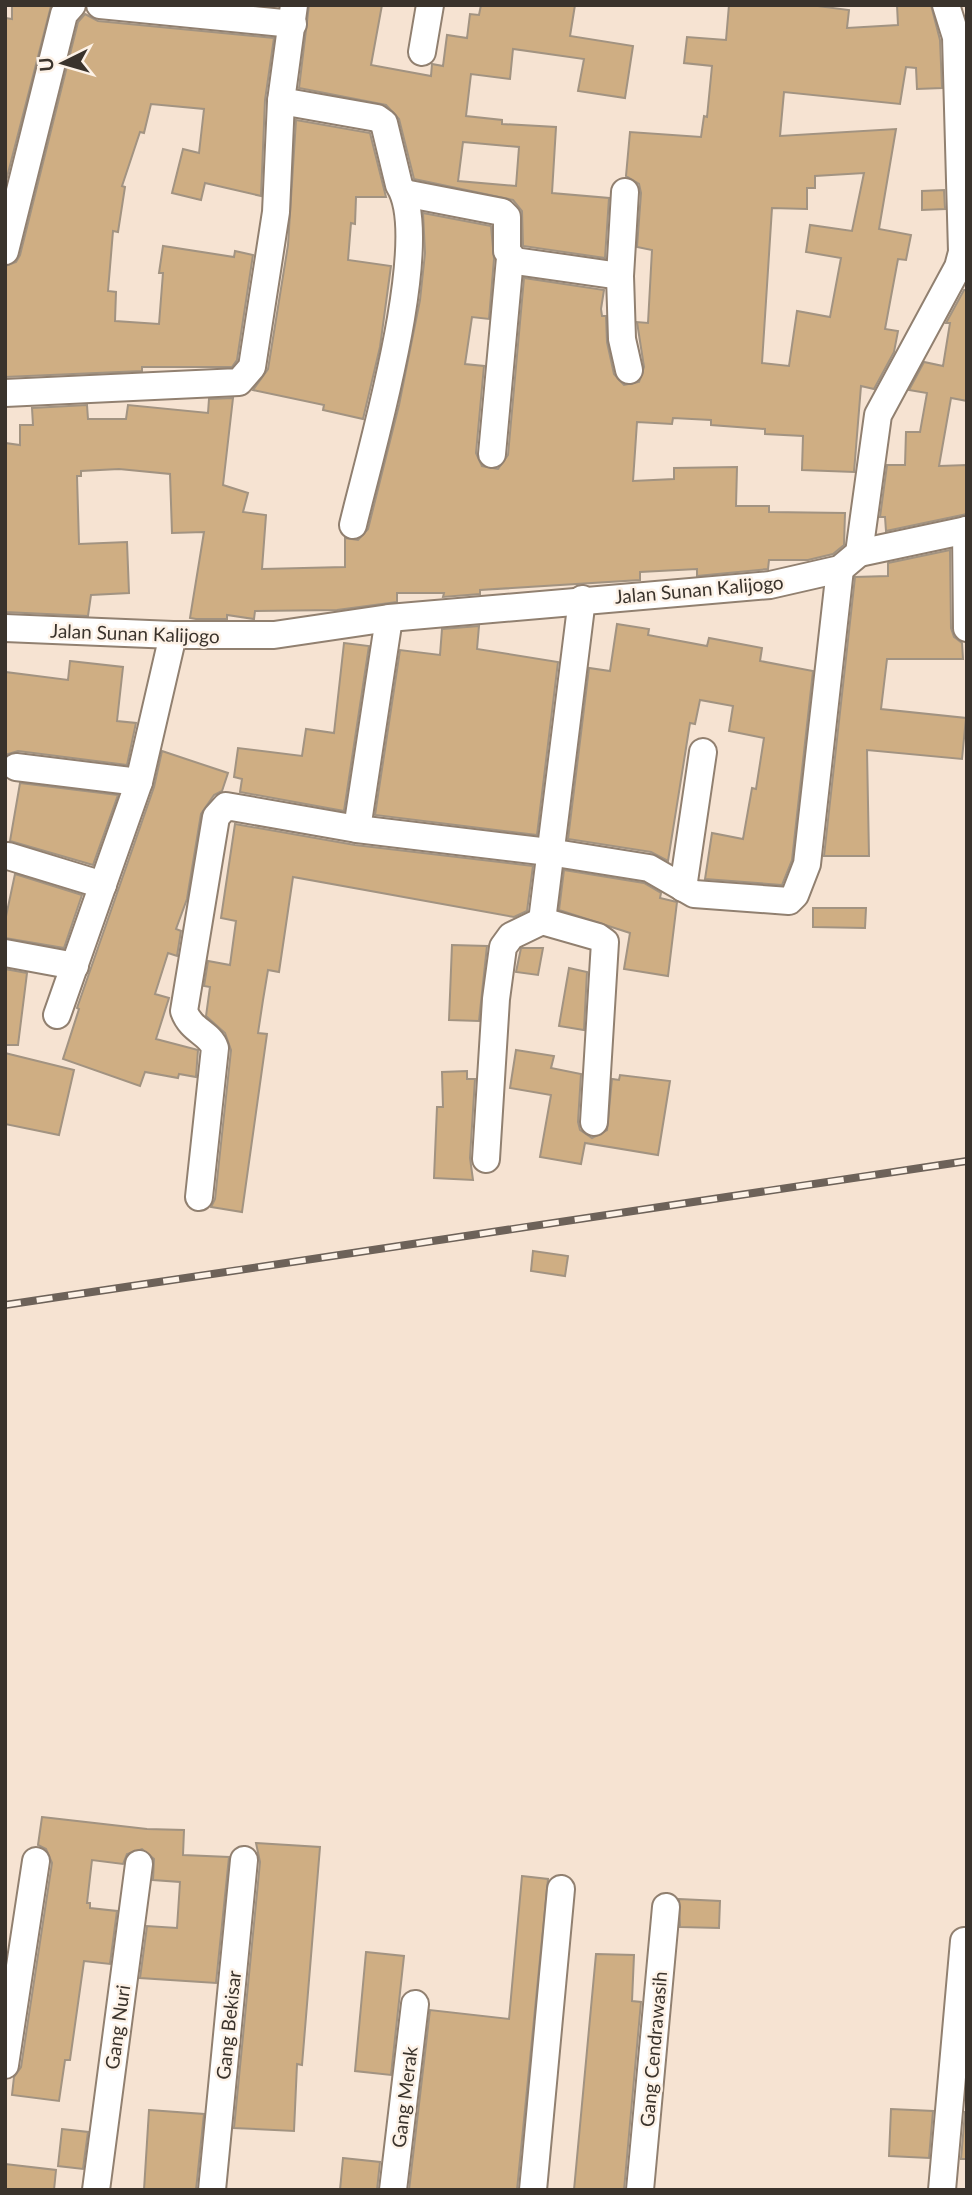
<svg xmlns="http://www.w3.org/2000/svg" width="972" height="2195" font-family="Lato,sans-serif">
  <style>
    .building { fill: #cfae83; stroke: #a29381; stroke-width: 2; fill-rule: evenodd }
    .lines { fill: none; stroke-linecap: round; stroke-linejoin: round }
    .street-casing { stroke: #918070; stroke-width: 30 }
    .street { stroke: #fff; stroke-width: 26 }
    .rail-casing { stroke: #6d6259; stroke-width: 8 }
    .rail { stroke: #fdf2e7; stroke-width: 5; stroke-dasharray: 16; stroke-linecap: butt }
    .labels { text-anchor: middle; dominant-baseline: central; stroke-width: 5; stroke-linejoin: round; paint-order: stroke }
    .street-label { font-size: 19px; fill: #3a332c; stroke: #fdf2e7 }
  </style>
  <rect width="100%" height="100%" fill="#f6e3d2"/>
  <g class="building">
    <path d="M12,5L51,6L5,185V18L12,19Z"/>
    <path d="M309,5H382L371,65L431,76L432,64L443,66L447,35L467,38L470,14L479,15L481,5H575L570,36L633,46L625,98L578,91L584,59L513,49L510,79L471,74L466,116L502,120V124L556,127L552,193L609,198L605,258L523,246L522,211L513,200L414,179L399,119L386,105L299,88ZM463,142L519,147L516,186L458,181Z"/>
    <path d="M729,5H810L849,10L847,28L898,25L897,5H931L940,40L942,88L917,89L916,68L906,67L900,104L784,92L780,136L896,129L879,229L911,235L906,260L898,259L885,329L898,331L894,352L874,389L861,386L854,472L802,470L803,436L765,434V429L711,425V420L673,418L672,424L637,422L633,481L674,479V468L737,467L736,506H769V512L845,513L844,545L833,554L808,560H769L768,569L697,576V569L640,572V580L480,590V594L443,597L444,593H397V602L337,610L255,611L254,619L227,615V619H196L190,618L204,532L172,533L170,474L119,469L81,471V476H77L79,544L127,542L129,593L91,595L88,616L5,612V443L20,445V425H33L32,408L87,405L88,419H126L128,405L208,413L209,399L233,398L223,485L248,493L243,512L266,515L262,569L345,567V538L358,540L368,529L399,405L420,300L425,253L423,213L491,226L494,259L489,319L472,317L465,364L484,366L476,453L482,466L498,469L508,455L524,278L604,290L601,309L602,316H606L607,342L614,374L624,385L639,382L644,367L637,322L648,323L652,250L637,247L641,193L639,184L626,176L630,132L701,137L704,116L707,117L712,66L684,63L687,37L726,40ZM864,173L852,231L810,225L806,252L841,258L830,317L797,311L789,366L762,363L772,208L807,209V188H815V176Z"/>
    <path d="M85,14L98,21L274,38L265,100L261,196L205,183L201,200L172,193L183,149L199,153L204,109L151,104L144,133L140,132L122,186L125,187L118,232L113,231L108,291L116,292L115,321L159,324L163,273H159L163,246L234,257L235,251L253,255L237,360L232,367H142V371L5,377V266L16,262L20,255L78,22Z"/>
    <path d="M296,120L370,133L386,197H356L355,224L351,223L348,260L391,266L380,347L363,419L323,410L324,405L253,390L268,369L288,245Z"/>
    <path d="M944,190L945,209L922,210V191Z"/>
    <path d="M964,290H967V401L951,398L939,466L967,465V514L886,531L885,517H880L887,465H905L906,432H920L927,393L909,390L924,362L943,366L950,323H946Z"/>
    <path d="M950,550L951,628L954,637L962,643L963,659H887L881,709L966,718L962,759L867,750L869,856H824L855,577L888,576V563Z"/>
    <path d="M617,624L649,629L648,635L707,646L709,638L762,648L760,661L813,671L792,860L782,885L705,879L712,833L743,839L752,788L756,789L764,738L729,731L733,706L700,700L695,724L690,723L668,861L651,852L568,839L589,668L610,671Z"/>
    <path d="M479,626L477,649L558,662L537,835L375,815L400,650L440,655L442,629Z"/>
    <path d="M344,643L369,646L344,811L240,792L242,779L234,777L238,748L302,756L306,729L334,733Z"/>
    <path d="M70,661L123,667L117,721L136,723L127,765L18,751L5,755V672L68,680Z"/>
    <path d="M162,751L228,773L222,791L214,795L201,814L187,899L176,929L181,931L177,956L168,953L155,994L169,998L156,1039L198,1050L196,1077L179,1074L178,1078L145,1072L140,1086L63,1059L79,1009L77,1008L154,787Z"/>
    <path d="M20,783L118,795L93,865L10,841Z"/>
    <path d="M235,824L355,845L533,866L527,911L514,917L293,877L279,972L268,970L263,1000L258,1033L267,1034L242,1212L211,1207L215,1199L231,1050L225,1033L206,1016L210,987L204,986L208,961L230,965L236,921L221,918Z"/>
    <path d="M564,870L644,883L661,893L660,898L677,902L668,976L624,969L630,933L559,910Z"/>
    <path d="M15,874L82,895L64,948L5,938V921Z"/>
    <path d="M813,908H866L865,928L813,927Z"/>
    <path d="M452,945L487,946L479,1021L449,1020Z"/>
    <path d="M521,948H543L538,975L516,972Z"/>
    <path d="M569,968L587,972L584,1030L559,1026Z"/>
    <path d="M5,969L27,973L18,1045H5Z"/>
    <path d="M516,1050L554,1056L551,1068L581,1074L578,1122L580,1130L592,1138L607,1130L612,1079L619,1080L620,1075L670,1081L658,1155L585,1143L581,1164L540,1157L551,1095L510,1088Z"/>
    <path d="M5,1053L74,1070L59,1135L5,1124Z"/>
    <path d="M467,1071V1079H475L470,1158L473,1180L434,1178L437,1107H443L442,1072Z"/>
    <path d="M533,1251L568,1256L565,1276L531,1271Z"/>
    <path d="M42,1817L147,1829L184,1830L183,1855L229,1857L216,1983L140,1978L147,1926L177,1928L180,1882L153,1880L154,1859L142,1849L127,1854L123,1864L92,1860L87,1903H90V1908L117,1911L110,1964L84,1961L70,2060H65L59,2101L12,2095L14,2077L21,2067L52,1863L46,1849L38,1845Z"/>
    <path d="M256,1843L320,1847L302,2065L297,2064L294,2131L234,2128L260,1862Z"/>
    <path d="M522,1876L548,1879L517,2190H409L430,2010L509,2019Z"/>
    <path d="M679,1899L720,1901L719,1928L680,1927Z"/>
    <path d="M366,1952L404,1956L391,2075L355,2071Z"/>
    <path d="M596,1954L634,1955L632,2001L641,2002L624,2190H574Z"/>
    <path d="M891,2109L933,2111L929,2158L889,2156Z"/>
    <path d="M149,2110L204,2114L196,2190H144Z"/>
    <path d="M965,2112H967V2159H961Z"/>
    <path d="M62,2129L88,2132L83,2169L58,2166Z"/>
    <path d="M343,2158L380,2162L377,2190H340Z"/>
    <path d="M5,2164L56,2170L54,2190H5Z"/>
  </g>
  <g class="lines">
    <defs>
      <g id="street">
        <path d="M100,5L293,24"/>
        <path d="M422,52L430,5"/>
        <path d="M281,101L377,118L384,123L399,185C434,240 369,457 353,525"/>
        <path d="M404,193L502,212L507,217V251L515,261L620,276L625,192"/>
        <path d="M5,251L64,14L72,5"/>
        <path d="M620,276L622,339L629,370"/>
        <path d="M5,393L239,382L252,367L276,212L281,101L294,5"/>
        <path d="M492,454L510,258"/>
        <path d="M966,530L967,628"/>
        <path d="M859,553L967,530"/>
        <path d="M5,628L173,635H274L389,618L770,585L840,569L859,553L878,415L958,267L962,252L956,37L946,5"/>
        <path d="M16,767L139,782"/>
        <path d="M357,829L389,618"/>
        <path d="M8,856L103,885"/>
        <path d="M683,888L703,752"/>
        <path d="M542,921L582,599"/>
        <path d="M5,953L75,966"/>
        <path d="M57,1015L139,782L173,635"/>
        <path d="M486,1159L496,999L503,947L511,936L542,921L598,937L605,942L594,1122"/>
        <path d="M199,1197L215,1048C210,1033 191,1031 184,1011L216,817L226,806L357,829L549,852L649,868L694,894L789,901L795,895L807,864L840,569"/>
        <path d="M5,2065L36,1861"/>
        <path d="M96,2190L139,1864"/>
        <path d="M212,2190L244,1860"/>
        <path d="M393,2190L415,2004"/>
        <path d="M533,2190L561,1889"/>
        <path d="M640,2190L666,1907"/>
        <path d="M942,2190L964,1941"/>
      </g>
    </defs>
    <use href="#street" class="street-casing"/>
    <use href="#street" class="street"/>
    <defs>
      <path id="rail" d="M5,1305L967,1161"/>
    </defs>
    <use href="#rail" class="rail-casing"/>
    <use href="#rail" class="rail"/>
  </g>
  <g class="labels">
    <g class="street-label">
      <text transform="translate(699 589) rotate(-5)">Jalan Sunan Kalijogo</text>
      <text transform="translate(135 633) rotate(2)">Jalan Sunan Kalijogo</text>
      <text transform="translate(228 2025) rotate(-84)">Gang Bekisar</text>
      <text transform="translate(117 2027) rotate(-82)">Gang Nuri</text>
      <text transform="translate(653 2049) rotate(-85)">Gang Cendrawasih</text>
      <text transform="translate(404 2097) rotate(-83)">Gang Merak</text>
    </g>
  </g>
  <rect width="972" height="2195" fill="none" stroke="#3a332c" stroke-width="14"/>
  <g transform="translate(63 63) rotate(265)" stroke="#fdf2e7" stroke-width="5" paint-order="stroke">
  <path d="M0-5L12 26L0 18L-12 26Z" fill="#3a332c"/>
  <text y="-10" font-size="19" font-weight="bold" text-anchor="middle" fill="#3a332c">U</text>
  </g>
</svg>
